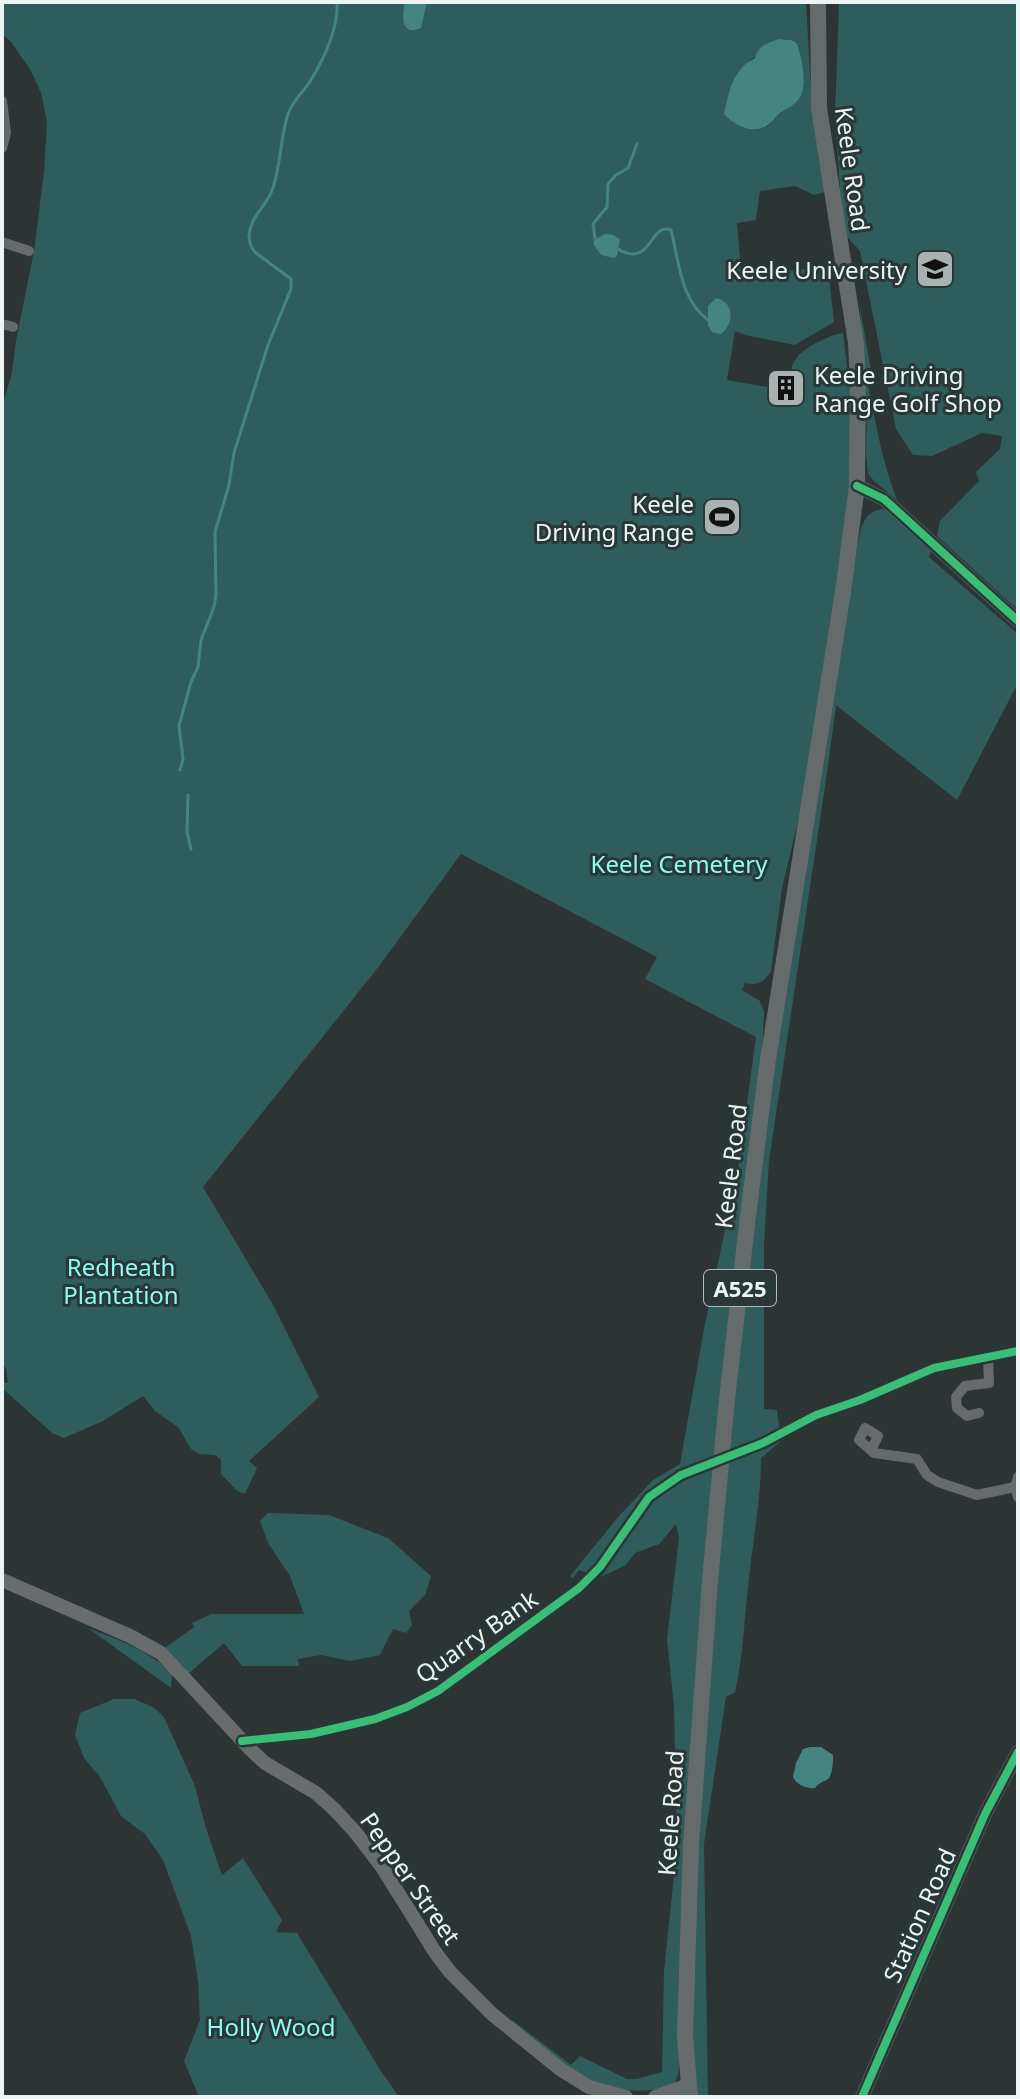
<svg xmlns="http://www.w3.org/2000/svg" width="1020" height="2099" font-family="'Noto Sans',sans-serif">
  <style>
    .green { fill: #2f5d5b; fill-rule: evenodd }
    .water { fill: #448581 }
    .lines { fill: none; stroke-linecap: round; stroke-linejoin: round }
    .stream { stroke: #448581; stroke-width: 3 }
    .street { stroke: #676a6a; stroke-width: 10 }
    .secondary { stroke: #686c6c; stroke-width: 14 }
    .primary { stroke: #656b6b; stroke-width: 16 }
    .street-bridge { stroke: #676a6a; stroke-width: 10 }
    .cycleway-casing { stroke: #293837; stroke-width: 13 }
    .cycleway { stroke: #3abd76; stroke-width: 8 }
    .labels { text-anchor: middle; dominant-baseline: central; stroke-width: 6; stroke-linejoin: round; paint-order: stroke }
    .shield { fill: #293837; stroke: #b2bcbb; stroke-width: 2 }
    .shield-label { font-size: 22px; font-weight: bold; fill: #ecf5f4 }
    .street-label { font-size: 24px; fill: #ecf5f4; stroke: #293837 }
    .poi-label { font-size: 24px; fill: #ecf5f4; stroke: #293837; text-anchor: end }
    .park-label { font-size: 24px; fill: #8dfaf4; stroke: #293837 }
  </style>
  <rect width="100%" height="100%" fill="#2c3434"/>
  <g class="green">
    <path d="M2,2H806L812,109L825,192L814,195L795,186L760,191L756,220L737,223L741,268L745,274L754,275L828,266L834,322L795,345L745,335L735,331L727,380L767,387L773,375L787,381C790,374 792,363 797,357C805,347 831,334 843,333L848,374H853L854,442L845,538L800,813L782,888L771,971C764,982 758,986 745,983L742,990L760,1001L764,1012L763,1040L679,1998C679,2014 682,2066 677,2078C673,2089 661,2089 651,2090C588,2096 557,2061 512,2024V2020L571,2065L580,2056L627,2079H636L662,2072L664,1971L677,1847L674,1707L667,1639L679,1538L676,1524L659,1544L635,1553L626,1565L601,1577C627,1541 641,1501 683,1481L680,1472L648,1492L639,1501L592,1572L588,1573L579,1570L573,1578L570,1576L619,1516L653,1480L680,1464L704,1329L738,1168L756,1037L645,979L657,957L461,854L380,965L203,1187L272,1303L319,1397L249,1461L257,1468L245,1494L237,1491L221,1474V1460L215,1455L199,1454L190,1448L179,1428L155,1411L143,1396L103,1421L64,1438L52,1433L2,1388V1382L8,1383L6,1368L2,1365V408L12,372L16,341L34,251L44,172L47,122L41,93L31,71L12,43L2,34ZM779,39L791,40L797,42L799,100L776,117L767,127L749,61Z"/>
    <path d="M839,2H1018V610L937,536L940,521L979,481L976,472L1000,449L1002,436L982,433L932,456L913,455L896,429L860,251L843,232L835,115Z"/>
    <path d="M860,307L872,376L867,379C875,420 882,461 897,500L874,481L868,474L866,453L867,410Z"/>
    <path d="M882,509L889,511V513L903,524L931,552L929,557L1018,634V683L957,800L836,705L827,773L769,1161L764,1243V1409L777,1410L781,1441L761,1458C761,1502 752,1545 748,1588C744,1623 743,1658 735,1692L726,1697L704,1844L708,2097H695L692,2029V1938L714,1594L759,1166L857,548C861,530 861,513 882,509Z"/>
    <path d="M268,1513L329,1515L388,1538L431,1576L425,1595L409,1611L412,1625L406,1633L393,1629L380,1655L350,1661L321,1655L298,1659L299,1666H242L224,1643L188,1674L165,1648L194,1627L192,1623L211,1614H304L290,1576L268,1543L260,1521Z"/>
    <path d="M88,1628C119,1640 148,1650 172,1673L171,1688Z"/>
    <path d="M114,1699H134L153,1707L164,1717L195,1786L205,1825L222,1875L243,1858L282,1920L276,1932L297,1933L379,2068L399,2097H199L184,2061L200,2020L198,1981L191,1936L163,1860L145,1834L121,1816L100,1777L84,1758L75,1735L80,1713Z"/>
  </g>
  <g class="water">
    <path d="M405,2H427L421,28C400,37 402,15 405,2Z"/>
    <path d="M779,39L791,40L796,42C802,55 808,87 799,99C795,105 784,110 778,115C774,119 770,125 764,127C750,134 733,124 724,114C729,91 733,69 755,58C758,45 768,43 779,39Z"/>
    <path d="M605,234L613,235L620,239L617,256L614,258L601,255L594,245V240Z"/>
    <path d="M716,298C735,302 734,324 721,334L712,332L708,325V306Z"/>
    <path d="M810,1747H821L833,1755C833,1761 833,1772 829,1778C825,1782 819,1782 815,1788C806,1789 796,1784 793,1777L796,1763L803,1749Z"/>
  </g>
  <g class="lines">
    <g class="stream">
      <path d="M595,238L593,224L607,207L608,184L616,175L628,168L637,144"/>
      <path d="M618,249C652,269 649,222 671,230C679,261 680,299 708,320"/>
      <path d="M180,770L183,759L179,726L191,682L198,667L201,640L214,607L216,595L215,532L229,485L234,453L268,345L291,289V279L256,253C251,248 249,243 249,236C250,218 264,208 271,193C281,169 280,138 288,114C292,102 302,93 309,83C323,61 339,28 337,2"/>
      <path d="M188,795L187,832L191,849"/>
    </g>
    <g class="street">
      <path d="M2,101L6,133L2,148"/>
      <path d="M2,242L29,251"/>
      <path d="M2,324L13,327"/>
      <path d="M979,1413L967,1416L957,1408L956,1397L965,1386L989,1383L988,1358"/>
      <path d="M763,1443L816,1415L860,1400L934,1368L1018,1351"/>
      <path d="M871,1450L878,1436L865,1428L859,1440L874,1453L917,1459L927,1475L938,1482L977,1495L1015,1487"/>
      <path d="M1018,1477L1015,1487L1018,1497"/>
      <path d="M242,1741L311,1734L375,1719L407,1707L438,1691L579,1588L600,1567L649,1497L681,1475"/>
    </g>
    <g class="secondary">
      <path d="M857,486L884,499L1018,621"/>
      <path d="M2,1580L130,1636L161,1653L250,1749L265,1763L316,1793L335,1810L356,1833L382,1867L435,1952L450,1972L492,2014L560,2069L589,2087L626,2097"/>
      <path d="M655,2097L688,2085"/>
      <path d="M862,2097L985,1814L1018,1752"/>
    </g>
    <path class="primary" d="M690,2097L685,2037L691,1844L710,1581L727,1399L748,1216L767,1066L843,592L857,486L858,383L856,343L819,108L818,2"/>
    <path class="street-bridge" d="M681,1475L763,1443"/>
    <defs>
      <g id="cycleway">
        <path d="M857,486L884,499L1018,621"/>
        <path d="M242,1741L311,1734L375,1719L407,1707L438,1691L579,1588L600,1567L649,1497L681,1475L763,1443L816,1415L860,1400L934,1368L1018,1351"/>
        <path d="M862,2097L985,1814L1018,1752"/>
      </g>
    </defs>
    <use href="#cycleway" class="cycleway-casing"/>
    <use href="#cycleway" class="cycleway"/>
  </g>
  <defs>
    <symbol id="university-square" viewBox="-11 -11 22 22"><rect x="-9" y="-9" width="18" height="18" rx="4" fill="#a9b1b1" stroke="#293837"/><path d="M0-5L7-2L0 1L-7-2ZM-4 1L0 2.5L4 1V4Q0 6-4 4Z" fill="#111"/></symbol>
    <symbol id="building-square" viewBox="-11 -11 22 22"><rect x="-9" y="-9" width="18" height="18" rx="4" fill="#a9b1b1" stroke="#293837"/><path d="M-4-6H4V6H1V3H-1V6H-4ZM-2.5-4.3h1.7v1.8h-1.7ZM.8-4.3h1.7v1.8H.8ZM-2.5-1h1.7V.8h-1.7ZM.8-1h1.7V.8H.8Z" fill="#111"/></symbol>
    <symbol id="stadium-square" viewBox="-11 -11 22 22"><rect x="-9" y="-9" width="18" height="18" rx="4" fill="#a9b1b1" stroke="#293837"/><path d="M0-5a6.5 5 0 1 0 0 10a6.5 5 0 1 0 0-10ZM-3.5-1.8h7v3.6h-7Z" fill="#111"/></symbol>
  </defs>
  <g fill-rule="evenodd">
    <use href="#university-square" x="913" y="247" width="44" height="44"/>
    <use href="#building-square" x="764" y="366" width="44" height="44"/>
    <use href="#stadium-square" x="700" y="495" width="44" height="44"/>
  </g>
  <g class="labels">
    <rect class="shield" x="704" y="1270" width="72" height="36" rx="6"/>
    <g class="shield-label">
      <text x="740" y="1288">A525</text>
    </g>
    <g class="street-label">
      <text transform="translate(853 169) rotate(82)">Keele Road</text>
      <text transform="translate(730 1166) rotate(-83)">Keele Road</text>
      <text transform="translate(476 1636) rotate(-35)">Quarry Bank</text>
      <text transform="translate(670 1813) rotate(-86)">Keele Road</text>
      <text transform="translate(411 1878) rotate(55)">Pepper Street</text>
      <text transform="translate(919 1915) rotate(-66)">Station Road</text>
    </g>
    <g class="poi-label">
      <text x="907" y="269">Keele University</text>
      <text x="814" y="374" text-anchor="start">Keele Driving<tspan x="814" dy="28">Range Golf Shop</tspan></text>
      <text x="694" y="503">Keele<tspan x="694" dy="28">Driving Range</tspan></text>
    </g>
    <g class="park-label">
      <text x="679" y="863">Keele Cemetery</text>
      <text x="121" y="1266">Redheath<tspan x="121" dy="28">Plantation</tspan></text>
      <text x="271" y="2026">Holly Wood</text>
    </g>
  </g>
  <rect width="1020" height="2099" fill="none" stroke="#ecf5f4" stroke-width="8"/>
</svg>
